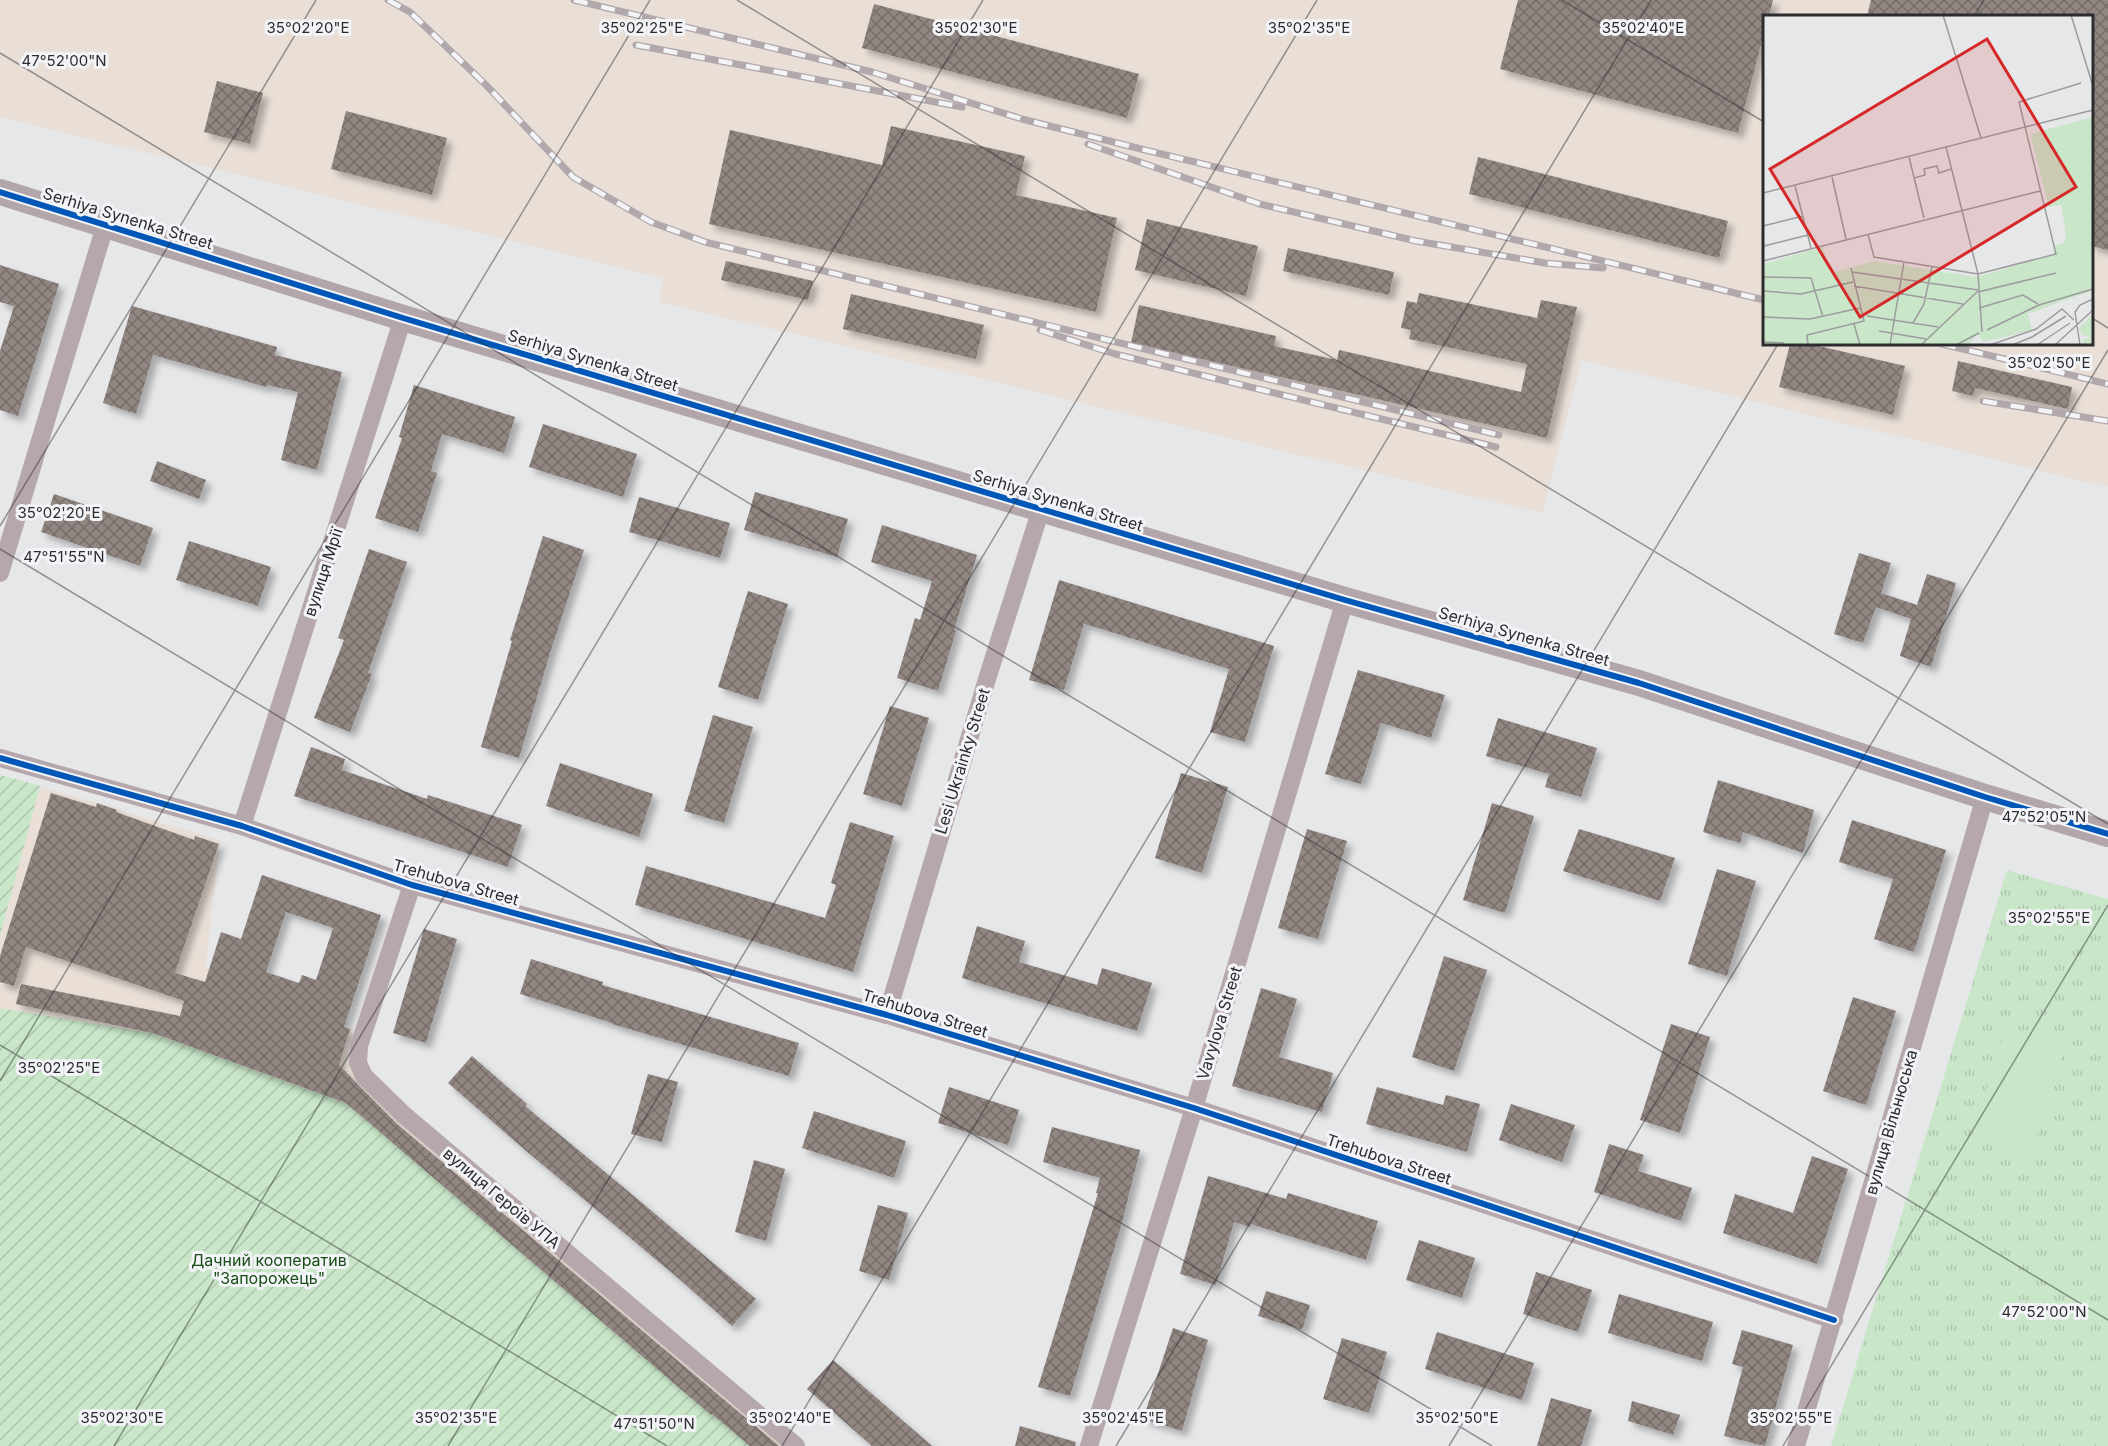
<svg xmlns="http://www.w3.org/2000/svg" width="2108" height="1446" font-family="Inter,sans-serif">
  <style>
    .industrial { fill: #e9dfd7; fill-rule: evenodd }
    .park { fill: url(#park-tufts) }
    .garden { fill: url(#garden-furrows) }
    .pitch { fill: #c9e6c9 }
    .building { fill: url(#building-cross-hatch); fill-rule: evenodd; filter: url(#shadow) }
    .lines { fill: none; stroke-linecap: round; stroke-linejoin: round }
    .street { stroke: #b6a7ac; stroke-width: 18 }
    .secondary { stroke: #b3a6aa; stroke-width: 26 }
    .rail-casing { stroke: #b0a8ab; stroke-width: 7 }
    .rail { stroke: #f3f4f7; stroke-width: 4.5; stroke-dasharray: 14; stroke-linecap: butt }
    .cycleway-casing { stroke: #f3f4f7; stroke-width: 10 }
    .cycleway { stroke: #0057b8; stroke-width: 6 }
    .ticks { fill: none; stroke: #2c2c2e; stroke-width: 1.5; stroke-opacity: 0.45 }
    .labels { text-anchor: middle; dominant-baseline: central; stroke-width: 6; stroke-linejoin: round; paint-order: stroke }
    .street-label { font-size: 16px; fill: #2c2c2e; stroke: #f3f4f7 }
    .park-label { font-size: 16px; fill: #174d15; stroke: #f3f4f7 }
    .inset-road { fill: none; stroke: #9c9c9e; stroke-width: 1.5 }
    .view { fill: #d62828; fill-opacity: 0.15; stroke: #d62828; stroke-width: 3 }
    .inset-edge { fill: none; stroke: #2c2c2e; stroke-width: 3 }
    .ticks-label { font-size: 15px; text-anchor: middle; fill: #2c2c2e; stroke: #f3f4f7; stroke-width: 6; stroke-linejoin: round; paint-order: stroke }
  </style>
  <defs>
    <pattern id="park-tufts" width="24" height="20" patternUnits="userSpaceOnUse" patternTransform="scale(1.5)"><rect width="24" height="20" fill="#c9e6c9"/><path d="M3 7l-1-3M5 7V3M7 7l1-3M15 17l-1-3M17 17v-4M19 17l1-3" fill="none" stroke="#adc5ad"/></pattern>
    <pattern id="garden-furrows" width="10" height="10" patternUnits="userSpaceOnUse" patternTransform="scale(1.5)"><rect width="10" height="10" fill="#c9e6c9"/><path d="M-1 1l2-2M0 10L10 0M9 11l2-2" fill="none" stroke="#adc5ad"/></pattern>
    <pattern id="building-cross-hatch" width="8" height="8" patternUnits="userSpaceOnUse" patternTransform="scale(1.5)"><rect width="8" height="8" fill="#918681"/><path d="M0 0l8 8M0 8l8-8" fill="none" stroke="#776e6a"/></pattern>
    <filter id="shadow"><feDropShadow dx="5.5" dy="5.5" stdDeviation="3" flood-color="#0004"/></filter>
  </defs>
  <rect width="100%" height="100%" fill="#e6e7e9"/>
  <g class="industrial">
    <path d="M0,0H2108V487L1582,360L1542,513L659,302L663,278L0,117ZM1764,16H2092V344H1764Z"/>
    <path d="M40,786L220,840L206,966L230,988L351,1028L355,1078L791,1446H754L0,1008V936Z"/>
  </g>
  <path class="park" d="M2007,870L2108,899V1446H1831Z"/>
  <g class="garden">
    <path d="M0,775L40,786L0,936Z"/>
    <path d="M0,1008L156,1034L346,1103L754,1446H0Z"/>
  </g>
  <path class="pitch" d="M2006,1028L2065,1047L2031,1155L1972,1136Z"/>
  <g class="building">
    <path d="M1518,0H1773L1769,16H1764V33L1738,133L1500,69Z"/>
    <path d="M1871,0H2108V250L2091,246V16H1867Z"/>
    <path d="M874,4L1139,74L1127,118L862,48Z"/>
    <path d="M217,81L263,93L250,144L204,132Z"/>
    <path d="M346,111L447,138L432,195L331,169Z"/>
    <path d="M891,126L1025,156L1016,195L1117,218L1096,312L709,224L730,130L882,165Z"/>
    <path d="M1478,157L1728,221L1719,258L1469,194Z"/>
    <path d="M1147,219L1258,246L1246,296L1135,270Z"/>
    <path d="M1288,248L1394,272L1389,295L1283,271Z"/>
    <path d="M726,261L813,281L808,300L721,280Z"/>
    <path d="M0,265L59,284L18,416L0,410V351L14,306L0,302Z"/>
    <path d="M1419,293L1537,318L1541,300L1577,307L1547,438L1131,343L1139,305L1276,336L1274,346L1337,360L1339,350L1521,392L1527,364L1409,339L1411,330L1401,328L1407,301L1417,303Z"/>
    <path d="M851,294L984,325L976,359L843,329Z"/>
    <path d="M132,306L277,347L275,355L342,372L317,470L281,460L298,392L267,385L266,387L153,355L136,414L103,403Z"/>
    <path d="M1790,344H1810L1905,366L1893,415L1779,387Z"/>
    <path d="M1958,361L2072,387L2068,409L1975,388L1973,396L1952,391Z"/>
    <path d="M414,385L515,417L504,453L442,434L431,471L437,473L418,532L375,518L402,438L399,437Z"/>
    <path d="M543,424L637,454L623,497L529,467Z"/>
    <path d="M157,461L206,480L199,499L150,481Z"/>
    <path d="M755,492L848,519L837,557L744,530Z"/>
    <path d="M54,494L153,528L140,566L41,532Z"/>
    <path d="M639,497L730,523L720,558L629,532Z"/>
    <path d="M882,525L977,555L954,630L956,631L938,691L897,678L915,618L920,620L932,581L871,562Z"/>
    <path d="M543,536L584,550L550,653L519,758L481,747L512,641L510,640Z"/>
    <path d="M189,541L271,567L258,606L176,580Z"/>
    <path d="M369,549L407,562L368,673L372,674L350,732L314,718L344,640L338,638Z"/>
    <path d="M1859,553L1891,563L1881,593L1917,605L1927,574L1956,583L1931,667L1900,656L1911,619L1876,607L1863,643L1834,634Z"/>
    <path d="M1059,580L1274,646L1245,742L1210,732L1229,669L1095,627L1084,624L1064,690L1029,680Z"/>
    <path d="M748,591L788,604L758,700L718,687Z"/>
    <path d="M1358,670L1445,695L1431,738L1381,723L1361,784L1325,774Z"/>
    <path d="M890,706L929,718L902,806L863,794Z"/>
    <path d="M713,715L753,727L724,823L684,811Z"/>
    <path d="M1498,718L1597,748L1581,797L1545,787L1549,774L1486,756Z"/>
    <path d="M311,747L345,759L342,770L427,799L428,795L522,825L508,867L294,796Z"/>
    <path d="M560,763L653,794L639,837L546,806Z"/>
    <path d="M1181,773L1228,787L1202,873L1155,858Z"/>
    <path d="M1718,780L1814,810L1803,853L1743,832L1740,843L1703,832Z"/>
    <path d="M51,793L96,807L97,803L117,810L116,812L194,840L195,836L219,844L175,973L205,982L221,932L241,939L262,875L381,915L344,1027L350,1029L339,1065L397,1124L779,1446H750L712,1414L711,1415L346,1103L156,1034L16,1004L21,984L180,1016L184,1001L26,947L14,986L0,982V956ZM286,912L333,928L316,980L302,975L299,983L266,972Z"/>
    <path d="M1492,803L1534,816L1505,913L1463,900Z"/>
    <path d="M1852,820L1946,850L1914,952L1874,939L1893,879L1839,862Z"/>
    <path d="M850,822L894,836L853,972L635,905L646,866L825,918L836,885L831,883Z"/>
    <path d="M1307,829L1347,841L1318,939L1278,928Z"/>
    <path d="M1579,829L1675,858L1660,901L1563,871Z"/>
    <path d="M1717,869L1756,881L1727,976L1688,964Z"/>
    <path d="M977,926L1025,941L1019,962L1097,985L1102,968L1152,983L1137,1031L962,978Z"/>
    <path d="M424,929L457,939L426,1043L393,1033Z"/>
    <path d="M1444,956L1487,970L1454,1071L1412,1057Z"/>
    <path d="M531,959L603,982L602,985L799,1043L789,1076L612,1024V1023L520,994Z"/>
    <path d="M1261,988L1297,999L1279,1057L1333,1073L1322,1112L1232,1086Z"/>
    <path d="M1853,997L1896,1011L1866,1105L1823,1091Z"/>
    <path d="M1671,1024L1710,1037L1680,1133L1640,1120Z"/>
    <path d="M472,1056L527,1104L525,1106L622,1186L756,1299L732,1326L678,1278L525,1150L448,1083Z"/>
    <path d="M648,1074L678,1082L662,1142L631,1134Z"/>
    <path d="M949,1087L1019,1110L1008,1145L938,1123Z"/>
    <path d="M1377,1087L1443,1105L1446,1095L1480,1104L1467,1152L1366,1124Z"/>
    <path d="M1511,1104L1575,1125L1562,1162L1499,1140Z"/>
    <path d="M814,1111L906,1141L894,1178L802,1148Z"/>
    <path d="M1052,1127L1140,1150L1122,1223L1070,1396L1038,1387L1098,1193H1096L1100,1178L1043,1162Z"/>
    <path d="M1609,1144L1644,1155L1638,1171L1692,1188L1681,1221L1594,1192Z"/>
    <path d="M1812,1156L1848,1169L1817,1264L1723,1233L1735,1194L1793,1213Z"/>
    <path d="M754,1160L785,1169L766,1241L735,1232Z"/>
    <path d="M1208,1176L1286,1199L1288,1193L1378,1221L1366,1260L1251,1224L1250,1227L1234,1222L1216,1285L1180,1274Z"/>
    <path d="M878,1205L908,1213L889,1280L859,1271Z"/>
    <path d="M1419,1240L1475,1258L1462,1298L1406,1280Z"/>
    <path d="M1536,1272L1592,1290L1578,1332L1523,1314Z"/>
    <path d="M1266,1291L1310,1305L1302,1330L1258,1316Z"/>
    <path d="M1619,1294L1713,1322L1702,1361L1608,1333Z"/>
    <path d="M1173,1328L1208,1340L1182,1431L1143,1419Z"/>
    <path d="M1742,1330L1793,1345L1765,1446L1724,1436L1743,1367L1732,1364Z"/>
    <path d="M1437,1332L1534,1363L1522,1400L1425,1369Z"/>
    <path d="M1342,1338L1387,1352L1369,1413L1323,1399Z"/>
    <path d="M833,1360L909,1426L932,1446H872L807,1389Z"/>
    <path d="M1551,1398L1592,1410L1581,1446H1537Z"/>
    <path d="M1632,1401L1680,1415L1673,1435L1628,1421Z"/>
    <path d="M1020,1426L1076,1442L1075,1446H1015Z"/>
  </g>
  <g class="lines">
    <g class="street">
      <path d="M0,573L105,226"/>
      <path d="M0,758L242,826L412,885L887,1015L1194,1108L1834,1320"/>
      <path d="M242,826L403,318"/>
      <path d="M412,885L359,1046L358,1063L364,1076L404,1115L796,1446"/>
      <path d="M887,1015L987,679L1041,509"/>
      <path d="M1089,1446L1194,1108L1345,600"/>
      <path d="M1796,1446L1985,797"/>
    </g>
    <path class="secondary" d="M0,192L403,318L1041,509L1345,600L1639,683L1985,797L2108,834"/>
    <defs>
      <g id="rail">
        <path d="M388,0L410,12L487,86L573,177L651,222L705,242L1499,435"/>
        <path d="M574,0L872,72L1022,119L1141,149L1764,300"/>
        <path d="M636,45L962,107"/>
        <path d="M1088,144L1260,204L1416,241L1545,263L1603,268"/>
        <path d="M1040,330L1115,354L1496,447"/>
        <path d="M1942,344L2108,384"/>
        <path d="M1983,401L2108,421"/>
      </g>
    </defs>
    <use href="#rail" class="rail-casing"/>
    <use href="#rail" class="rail"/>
    <defs>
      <g id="cycleway">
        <path d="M0,192L403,318L1041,509L1345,600L1639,683L1985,797L2108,834"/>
        <path d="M0,758L242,826L412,885L887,1015L1194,1108L1834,1320"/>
      </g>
    </defs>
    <use href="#cycleway" class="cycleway-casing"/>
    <use href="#cycleway" class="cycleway"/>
  </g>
  <path class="ticks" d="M737,0L2108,824M1562,0L1764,122M1974,16L1984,0M0,53L2108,1320M2092,318L2108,328M0,526L316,0M0,549L1492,1446M0,1045L667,1446M0,1081L650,0M114,1446L983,0M448,1446L1317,0M782,1446L1651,0M1116,1446L1778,344M1449,1446L2108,350M1783,1446L2108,905"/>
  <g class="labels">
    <g class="street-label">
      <text transform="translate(128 218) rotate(17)">Serhiya Synenka Street</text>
      <text transform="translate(593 360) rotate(17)">Serhiya Synenka Street</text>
      <text transform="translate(1058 500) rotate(17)">Serhiya Synenka Street</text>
      <text transform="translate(323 572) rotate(-72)">вулиця Мрії</text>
      <text transform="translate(1524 636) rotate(16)">Serhiya Synenka Street</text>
      <text transform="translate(962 761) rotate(-73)">Lesi Ukrainky Street</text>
      <text transform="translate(456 882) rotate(16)">Trehubova Street</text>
      <text transform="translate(925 1013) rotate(17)">Trehubova Street</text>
      <text transform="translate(1219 1023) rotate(-73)">Vavylova Street</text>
      <text transform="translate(1891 1122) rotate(-74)">вулиця Вільнюська</text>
      <text transform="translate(1389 1159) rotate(18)">Trehubova Street</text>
      <text transform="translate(502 1198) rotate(40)">вулиця Героїв УПА</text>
    </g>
    <g class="park-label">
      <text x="269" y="1260">Дачний кооператив<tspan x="269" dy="18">"Запорожець"</tspan></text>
    </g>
  </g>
  <g transform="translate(1763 15)">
    <rect width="330" height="330" fill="#e6e7e9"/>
    <path d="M330,299V330H321L319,325L328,322L319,320L316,313Z" fill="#c9e6c9"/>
    <path d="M330,102V224L303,219L298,190L286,192L267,119Z" fill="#c9e6c9"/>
    <path d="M303,219L330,223V275L265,299L269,315L221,327L214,319L206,330H0V249L60,232L68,258L111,246L213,262L290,240L292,230L302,227Z" fill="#c9e6c9"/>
    <path class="inset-road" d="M180,0L218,123M308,0L330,71M183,132L215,259L219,317M146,142L161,203M69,162L83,224M151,163L162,160L161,154L174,151L176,158L188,154M32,171L48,233M0,178L330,95M0,211L40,201M105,219L111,242L215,259L293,239L256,87L318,68M1,231L45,220M0,246L277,176M89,257L215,275M0,262L48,263L60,302M91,271L200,289M0,276L38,279L90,267M215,277L293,258M216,293L260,280L275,289M104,301L175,312M0,302L47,304L97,293M150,308L161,289L169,252M91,309L97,330M224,315L276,290L330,274M116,316L163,324M0,327L21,328M45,330L44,320L101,306L88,253M127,330L141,247M158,330L215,276M193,330L216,318M227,330L273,314L299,294L311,305M249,330L269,322L303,301M274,330L307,308M292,330L330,295M317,330L312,297L317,290L330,284"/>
    <path class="view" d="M224,24L313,172L97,302L7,154Z"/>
    <rect width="330" height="330" class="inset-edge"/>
  </g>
  <g class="ticks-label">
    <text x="976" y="33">35°02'30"E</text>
    <text x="308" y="33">35°02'20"E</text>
    <text x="642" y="33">35°02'25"E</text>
    <text x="1309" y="33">35°02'35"E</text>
    <text x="1643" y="33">35°02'40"E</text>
    <text x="64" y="66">47°52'00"N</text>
    <text x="2049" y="368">35°02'50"E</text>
    <text x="59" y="518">35°02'20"E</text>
    <text x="64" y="562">47°51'55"N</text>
    <text x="2044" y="822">47°52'05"N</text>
    <text x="2049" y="923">35°02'55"E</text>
    <text x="59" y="1073">35°02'25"E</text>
    <text x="2044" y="1317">47°52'00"N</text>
    <text x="122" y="1423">35°02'30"E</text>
    <text x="456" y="1423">35°02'35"E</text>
    <text x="790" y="1423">35°02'40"E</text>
    <text x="1123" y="1423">35°02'45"E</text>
    <text x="1457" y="1423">35°02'50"E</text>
    <text x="1791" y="1423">35°02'55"E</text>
    <text x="654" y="1429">47°51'50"N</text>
  </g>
</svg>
